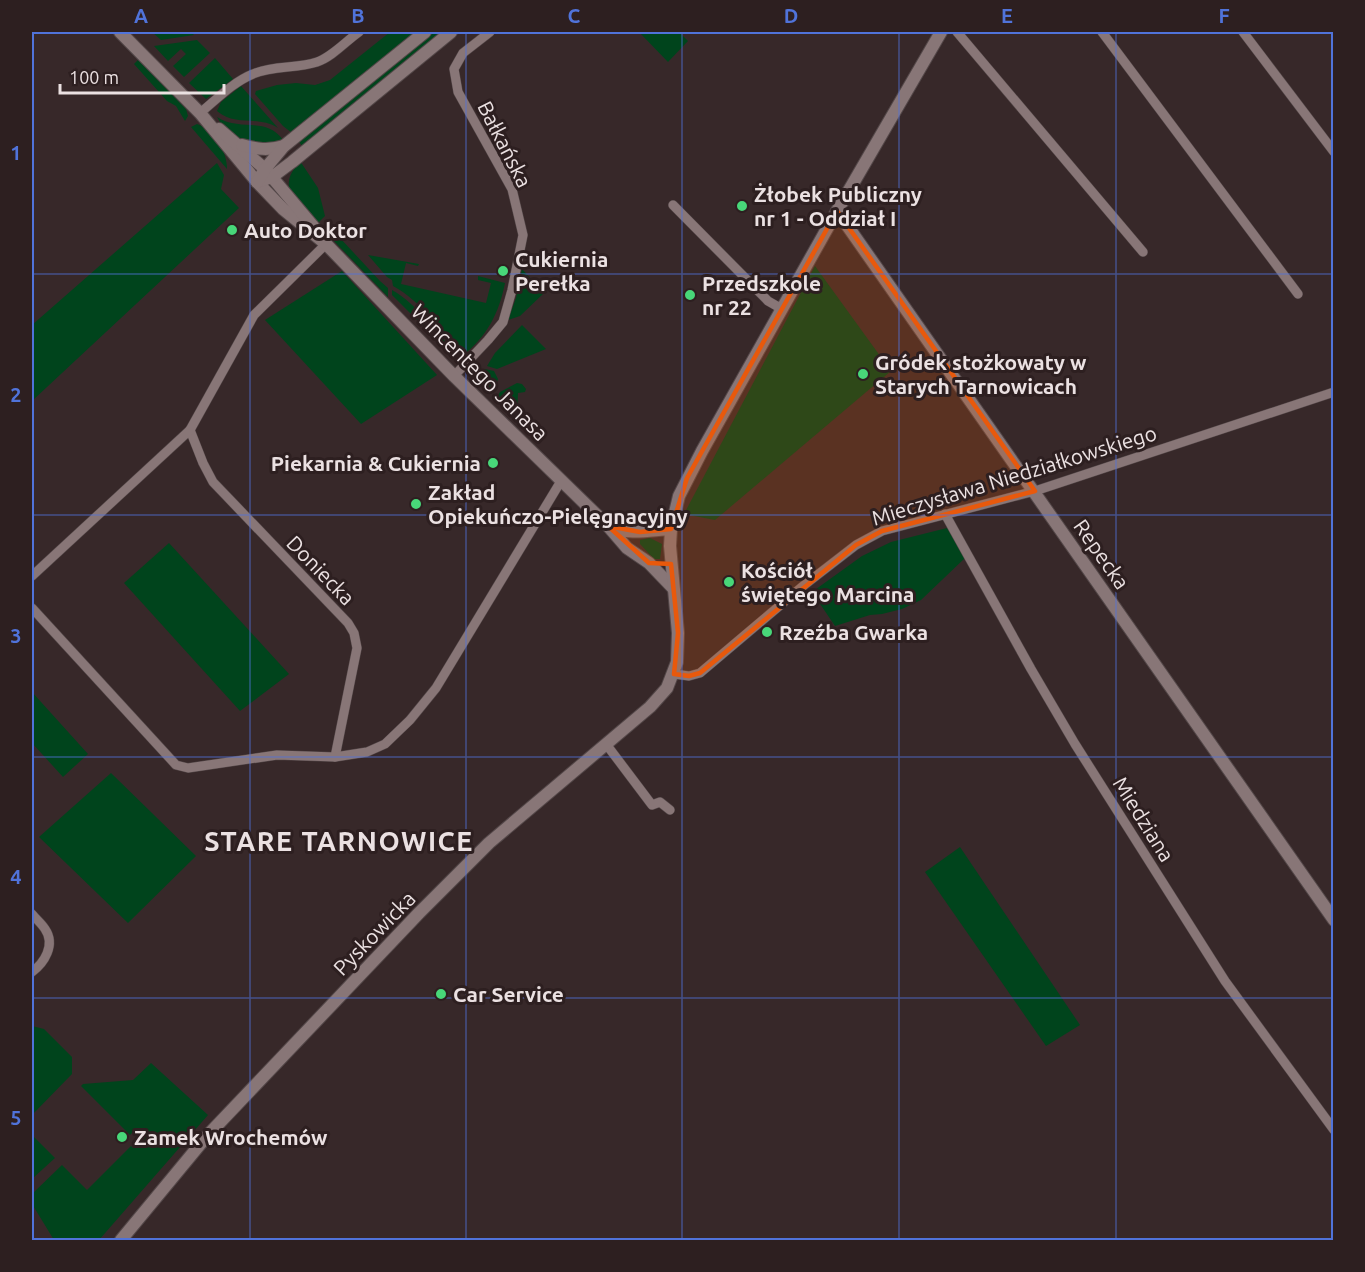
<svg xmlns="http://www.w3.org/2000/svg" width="1365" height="1272" font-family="Ubuntu,sans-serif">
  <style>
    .green { fill: #00441c }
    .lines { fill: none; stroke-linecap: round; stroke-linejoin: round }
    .minor-casing { stroke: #534748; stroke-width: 10 }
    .tertiary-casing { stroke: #534748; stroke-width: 14 }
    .minor { stroke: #887677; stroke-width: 9 }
    .tertiary { stroke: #887677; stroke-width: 12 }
    .marked { fill: #e8590c; fill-opacity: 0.2; stroke: #e8590c; stroke-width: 4.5; stroke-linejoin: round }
    .grid { fill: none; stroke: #5073da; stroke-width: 1.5; stroke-opacity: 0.55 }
    .poi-dot { fill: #48d779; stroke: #2d1f20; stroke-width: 2 }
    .labels { text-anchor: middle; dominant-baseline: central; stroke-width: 6; stroke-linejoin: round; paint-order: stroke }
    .street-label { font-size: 21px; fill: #ebe1e2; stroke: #2d1f20 }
    .poi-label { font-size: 21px; font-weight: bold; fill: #ebe1e2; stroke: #2d1f20; text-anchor: start }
    .district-label { font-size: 27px; font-weight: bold; letter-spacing: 1.5px; fill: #ebe1e2; stroke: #2d1f20 }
    .neatline { fill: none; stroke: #5073da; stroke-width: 2 }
    .grid-label { font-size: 20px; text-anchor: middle; font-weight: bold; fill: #5073da }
  </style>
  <rect width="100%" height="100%" fill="#372829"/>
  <g class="green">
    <path d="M152,32H191L194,35L161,40Z"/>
    <path d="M390,32H416L292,133L283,126L255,94L256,91L277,85L296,83L315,85L330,80Z"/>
    <path d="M434,32H444L303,147L299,142Z"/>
    <path d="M639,32H679L688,41L668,62Z"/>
    <path d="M197,40L210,53L184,77L173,66L186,54L181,49L168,61L154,46Z"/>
    <path d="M215,58L233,79L206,99L189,83Z"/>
    <path d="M138,60L186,109L188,116L185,121L176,106L167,101L134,64Z"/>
    <path d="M241,86L278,128C258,115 235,127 217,111L221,102Z"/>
    <path d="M217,117C240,132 266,116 283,140C262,153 228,139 217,117Z"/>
    <path d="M197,124C214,130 227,151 227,169L191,127Z"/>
    <path d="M300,161L318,188L325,216L317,224L290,191C286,179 292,171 300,161Z"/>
    <path d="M217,163L224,175L221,189L239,208L32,401V325Z"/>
    <path d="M340,238L380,281L388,288V297L334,241Z"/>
    <path d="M368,255L419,264L418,266L406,263L401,284L486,303L491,283L478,280V276L505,283C499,313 487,337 462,356C443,332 421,301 393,286L392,280L387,277Z"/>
    <path d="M815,266L891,371L715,520L684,514Z"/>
    <path d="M522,269L544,293L520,316L508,320L516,298Z"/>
    <path d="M342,271L437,375L361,424L265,320Z"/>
    <path d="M392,290C417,304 441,336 459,359C450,357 445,349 439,343L442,340L437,334L434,337L392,295Z"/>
    <path d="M522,325L546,349L497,369L487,366L495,353Z"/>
    <path d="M485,369L494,371L498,379L497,382L487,390L476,378Z"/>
    <path d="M517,383L522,384L526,389L525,392L518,393L517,413L525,419L523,425L496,399L500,392Z"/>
    <path d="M947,528L965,558L921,600L902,609L882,614L870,615L835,626L812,592L862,556L891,542Z"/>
    <path d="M650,538L662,544L660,559H654L640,544V540Z"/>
    <path d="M169,543L289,674L240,711L124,583Z"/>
    <path d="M32,692L88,754L63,777L32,743Z"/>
    <path d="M111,773L196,856L128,923L39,837Z"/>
    <path d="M960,847L1080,1025L1046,1046L925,872Z"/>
    <path d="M32,1026L44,1029L72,1057V1074L32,1115Z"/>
    <path d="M151,1063L208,1115L99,1240H54L32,1204V1194L62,1165L87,1190L131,1146L133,1148L143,1139L134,1131L130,1135L81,1086L83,1084L133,1080Z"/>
    <path d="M32,1135L55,1158L32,1179Z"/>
  </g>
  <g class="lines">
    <defs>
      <g id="minor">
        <path d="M957,32L1143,252"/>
        <path d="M1102,32L1298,294"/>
        <path d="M1243,32L1334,152"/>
        <path d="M200,113C216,100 233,82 253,74C273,65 296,69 317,62C332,57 346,41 359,32"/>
        <path d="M673,205L768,301L782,309"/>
        <path d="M454,376L488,340L503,322L512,290L523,235L512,189L458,92L454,69L463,53L490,32"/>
        <path d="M190,430L203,463L213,482L348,623L354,633L357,648L335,757"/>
        <path d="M945,514L1031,669L1075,744L1225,981L1334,1130"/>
        <path d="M32,576L190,430L254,315L326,244"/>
        <path d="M32,608L176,765L188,768L277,755L335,757L367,752L385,744L410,720L436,688L561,481"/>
        <path d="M674,674L689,676L700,673L803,586L856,545L882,531L1035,491L1334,392"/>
        <path d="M606,744L652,805L660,802L670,810"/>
        <path d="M32,914C36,919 42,924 45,929C56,945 44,963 32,972"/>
      </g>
      <g id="tertiary">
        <path d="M120,32L200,113L257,182L283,209L326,244L454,376L608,526L627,548L649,563L673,588"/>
        <path d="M219,129L265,169L313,226"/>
        <path d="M242,145C257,149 268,151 284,146"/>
        <path d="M257,182L272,177L292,162L451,32"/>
        <path d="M257,182L265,169L284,146L425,32"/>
        <path d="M837,211L1334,920"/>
        <path d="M610,527C630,535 650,530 671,529"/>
        <path d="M121,1240L207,1136L419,913L489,843L650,707L667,688L677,662L678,633L670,546L671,529L679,496L702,451L837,211L941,32"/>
      </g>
    </defs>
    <use href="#minor" class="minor-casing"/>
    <use href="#tertiary" class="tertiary-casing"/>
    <use href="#minor" class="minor"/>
    <use href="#tertiary" class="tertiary"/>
  </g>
  <path class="marked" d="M837,211L1035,491L882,531L856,545L700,673L689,676L674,674L678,633L671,564L649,563L608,526L640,532L671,529L687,478Z"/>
  <path class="grid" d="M250,32V1240M466,32V1240M682,32V1240M899,32V1240M1116,32V1240M32,274H1334M32,515H1334M32,757H1334M32,998H1334"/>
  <g class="poi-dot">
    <circle cx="742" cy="206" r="6"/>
    <circle cx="232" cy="230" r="6"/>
    <circle cx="503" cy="271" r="6"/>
    <circle cx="690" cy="295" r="6"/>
    <circle cx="863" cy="374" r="6"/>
    <circle cx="493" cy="463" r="6"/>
    <circle cx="416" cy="504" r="6"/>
    <circle cx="729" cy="582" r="6"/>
    <circle cx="767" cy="632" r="6"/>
    <circle cx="441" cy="994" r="6"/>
    <circle cx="122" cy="1137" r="6"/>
  </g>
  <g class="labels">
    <g class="street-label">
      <text transform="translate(505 144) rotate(63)">Bałkańska</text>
      <text transform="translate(480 372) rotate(45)">Wincentego Janasa</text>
      <text transform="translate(1014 475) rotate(-17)">Mieczysława Niedziałkowskiego</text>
      <text transform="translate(1102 554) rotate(55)">Repecka</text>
      <text transform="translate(321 570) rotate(46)">Doniecka</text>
      <text transform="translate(1144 819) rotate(58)">Miedziana</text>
      <text transform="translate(374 933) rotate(-46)">Pyskowicka</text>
    </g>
    <g class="poi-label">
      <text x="754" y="194">Żłobek Publiczny<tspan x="754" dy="24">nr 1 - Oddział I</tspan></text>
      <text x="244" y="230">Auto Doktor</text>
      <text x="515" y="259">Cukiernia<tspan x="515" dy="24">Perełka</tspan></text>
      <text x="702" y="283">Przedszkole<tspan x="702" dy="24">nr 22</tspan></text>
      <text x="875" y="362">Gródek stożkowaty w<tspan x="875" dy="24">Starych Tarnowicach</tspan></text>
      <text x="481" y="463" text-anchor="end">Piekarnia &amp; Cukiernia</text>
      <text x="428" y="492">Zakład<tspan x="428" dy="24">Opiekuńczo-Pielęgnacyjny</tspan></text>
      <text x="741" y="570">Kościół<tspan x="741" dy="24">świętego Marcina</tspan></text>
      <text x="779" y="632">Rzeźba Gwarka</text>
      <text x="453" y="994">Car Service</text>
      <text x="134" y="1137">Zamek Wrochemów</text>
    </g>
    <g class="district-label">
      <text x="339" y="841">STARE TARNOWICE</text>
    </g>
  </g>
  <rect width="1365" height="1272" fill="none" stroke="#2d1f20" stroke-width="66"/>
  <path d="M60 84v9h164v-9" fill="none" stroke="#ebe1e2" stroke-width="3"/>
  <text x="69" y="84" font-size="18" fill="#ebe1e2" stroke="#2d1f20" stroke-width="4.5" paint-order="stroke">100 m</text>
  <rect x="33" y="33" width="1299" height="1206" class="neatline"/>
  <g class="grid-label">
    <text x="141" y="23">A</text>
    <text x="358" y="23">B</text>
    <text x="574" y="23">C</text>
    <text x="791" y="23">D</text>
    <text x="1007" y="23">E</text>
    <text x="1224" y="23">F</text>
    <text x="16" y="160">1</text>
    <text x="16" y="402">2</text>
    <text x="16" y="643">3</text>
    <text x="16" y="884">4</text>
    <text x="16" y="1125">5</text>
  </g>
</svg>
